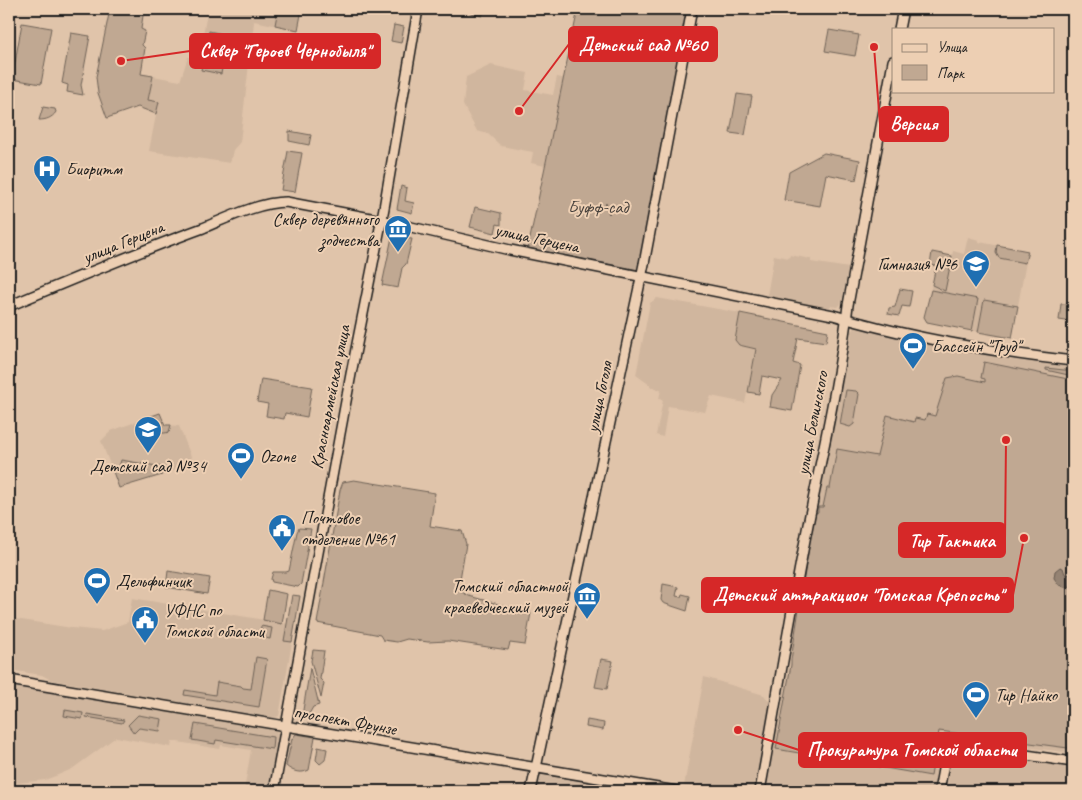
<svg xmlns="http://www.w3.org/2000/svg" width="1082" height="800" font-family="Caveat,sans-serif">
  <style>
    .built { fill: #d0b69e }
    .green { fill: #c0a892; stroke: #6e6257 }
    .water { fill: #958373; stroke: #655a50 }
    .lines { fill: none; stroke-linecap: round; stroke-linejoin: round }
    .stream { stroke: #655a50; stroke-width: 2 }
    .secondary-casing { stroke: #1c1c1c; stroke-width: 12 }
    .secondary { stroke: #edcfb3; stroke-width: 9 }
    .labels { text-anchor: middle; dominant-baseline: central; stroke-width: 4; stroke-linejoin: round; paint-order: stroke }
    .poi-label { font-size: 18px; fill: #1c1c1c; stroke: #edcfb3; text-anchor: start }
    .park-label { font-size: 18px; fill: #453f3a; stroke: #edcfb3 }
    .street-label { font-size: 18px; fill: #1c1c1c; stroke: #edcfb3 }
    .leader { fill: none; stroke: #d62828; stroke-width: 2 }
    .callout-dot { fill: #d62828; stroke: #edcfb3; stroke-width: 2 }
    .callout { fill: #d62828; stroke: #d62828; stroke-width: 2 }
    .callout-label { font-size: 19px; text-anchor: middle; font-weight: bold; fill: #fff }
  </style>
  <rect width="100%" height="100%" fill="#e0c4aa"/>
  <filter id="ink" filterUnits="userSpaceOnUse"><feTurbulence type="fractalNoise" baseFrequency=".02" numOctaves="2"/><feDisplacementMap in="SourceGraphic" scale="10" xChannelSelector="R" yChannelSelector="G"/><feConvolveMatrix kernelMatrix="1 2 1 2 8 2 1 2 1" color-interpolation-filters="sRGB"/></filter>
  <g filter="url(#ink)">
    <g class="built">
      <path d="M208,9H302L298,30L254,21L252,41L255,46L262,47L260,65L249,64L240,142L233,150L230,163L149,151L156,115L146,110L153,76L180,81L188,57L198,59Z"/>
      <path d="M491,65L528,73L525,90L553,95L557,77L578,81L560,169L531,163L533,152L501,146L488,134L477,131L463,105L466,77Z"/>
      <path d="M968,237L979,240V242L1028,251L1012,338L927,322L924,318L936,266L930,265L932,252L952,256L953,251L964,254Z"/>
      <path d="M774,255L789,258L790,255L811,259V262L849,268L841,304L838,307L830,306V308L767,296Z"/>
      <path d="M657,298L740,313L735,340L739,345L756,349L745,403L711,396L705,412L668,406L663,437L656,435L663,400L659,399L661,390L650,387V385L636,375L650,303Z"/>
      <path d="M855,328L1007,359L1073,367V753L945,737L941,740L933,791H765L791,660L814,514L852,331Z"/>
      <path d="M160,413L165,425L179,426L192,459L191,465L119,488L101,441L111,431Z"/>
      <path d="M132,598L295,625L279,716L274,718L173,701L51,680L42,675L9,670V618L72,628L102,631L128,622Z"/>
      <path d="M704,677L764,695L769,701V709L755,791H720L684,786Z"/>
      <path d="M9,685L274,730L277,732L279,737L268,791H244L251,750L221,745L220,749L172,741L171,747L116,737L72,769L58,775L45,780L9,784Z"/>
      <path d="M956,751L1073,767V791H946L952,755Z"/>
      <path d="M539,775L636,791H534Z"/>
    </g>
    <g class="green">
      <path d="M110,9H144L141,29L145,31L142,45L145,48L141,74L153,76L148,100L159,102L156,114L138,107L107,118L98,93L96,77Z"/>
      <path d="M278,9H302L298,30L275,25Z"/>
      <path d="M456,9H486L482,16Z"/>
      <path d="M578,9H625L637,11L638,9H688L639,270L528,248Z"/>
      <path d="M22,23L51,28L41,84L12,79Z"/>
      <path d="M394,25L404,27L401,43L391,41Z"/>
      <path d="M829,30L859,35L855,56L825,51Z"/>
      <path d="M209,31L228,35L221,74L201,70Z"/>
      <path d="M71,33L90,36L81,85L83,95L67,92L68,85L62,83Z"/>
      <path d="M737,94L752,96L745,135L730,133Z"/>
      <path d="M43,107L55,109L56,112C52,118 46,120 39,120Z"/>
      <path d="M289,131L311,135L309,145L289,141Z"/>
      <path d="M288,151L302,153L295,192L281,190Z"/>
      <path d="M824,153L860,160L856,180L826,174L820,206L784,200L789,172Z"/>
      <path d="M401,186L407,188L405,201L414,203L412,213L397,209Z"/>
      <path d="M475,207L501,213V225L497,224L495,233L470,227Z"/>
      <path d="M392,237L412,239L406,264L402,268L398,288L382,285Z"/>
      <path d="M997,245L1028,251L1025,263L999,258L996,253Z"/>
      <path d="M932,252L952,256L945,291L932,285L936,266L930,265Z"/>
      <path d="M900,289L912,291L909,307L902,306L899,316L888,314L889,308L895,307Z"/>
      <path d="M931,290L978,299L972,331L927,322L924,317Z"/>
      <path d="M984,300L1018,306L1012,338L978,332Z"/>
      <path d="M1073,303V322L1059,320L1061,304Z"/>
      <path d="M740,313L828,331L826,342L798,338L793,363L800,365L792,411L770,407L772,395L782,380L762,376L759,394L748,392L756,349L739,345L735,340Z"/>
      <path d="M984,362L1073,380V741L1068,748L939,731L931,776L776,749L791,665V660L814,514L818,512V507H823L827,488H830L837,449L877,456L887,415L914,422L915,418L925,420L927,414L935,416L947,378L958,376L985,382V379L981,378Z"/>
      <path d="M1046,368L1073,371V376L1046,370Z"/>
      <path d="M261,379L312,387L307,417L285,413L284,419L266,416L268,404L257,402Z"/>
      <path d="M846,390L856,391L859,394L854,424L850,427L840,424Z"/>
      <path d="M160,413L165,425H171L169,432C157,436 150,429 146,418Z"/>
      <path d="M121,460L163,467L162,475L119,488L112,469L119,467Z"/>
      <path d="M354,480L435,493L430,526L462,531L466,544L459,585L460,591L469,596L531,613L525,645L510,643L508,650L448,641L428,642L407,639L397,642L383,640L380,635L317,623L340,490L343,482Z"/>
      <path d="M299,528L311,529L301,584L298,587L272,582L271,579L273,572H286L289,571L297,532Z"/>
      <path d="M168,571L210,578L207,594L166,587Z"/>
      <path d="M663,584L678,587L676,596L681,597L682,594L690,596L687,611L663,603L661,600Z"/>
      <path d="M268,590L287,594L282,624L263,620Z"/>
      <path d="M292,595L300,596L292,642L284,641Z"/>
      <path d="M261,626L272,628L270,639L260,637Z"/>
      <path d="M313,650L324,651L320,679L324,683L321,698L311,661Z"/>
      <path d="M256,657L267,659L259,707L184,695L185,690L215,695L217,682L241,686L243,688L251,689Z"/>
      <path d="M601,659L613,661L607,689L595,687Z"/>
      <path d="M310,668L319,705L313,707L309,714L306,715L303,710Z"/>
      <path d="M65,710L83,713L82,719L64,716Z"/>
      <path d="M87,714L124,720L122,723L86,717Z"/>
      <path d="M138,715L162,719L160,731L139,728L134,733L128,725Z"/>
      <path d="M587,720L604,723L603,730L586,727Z"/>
      <path d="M195,724L273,737L272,749L216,740L215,744L192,740Z"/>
      <path d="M296,734L315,737L309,770C301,774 293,772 286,766L292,739Z"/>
      <path d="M318,747L327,749L325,760L320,764L316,760Z"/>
    </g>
    <path class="water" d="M1060,567L1063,568L1065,574L1067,575L1073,573V584L1067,588L1059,585L1054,578L1055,571Z"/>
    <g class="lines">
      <path class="stream" d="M606,204L609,213"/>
      <defs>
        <g id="secondary">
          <path d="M899,29L903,9"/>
          <path d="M9,306C73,279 137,252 203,228C227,218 260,202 286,202L381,220L510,250L833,315C911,338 993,352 1073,361"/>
          <path d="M9,680L676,791"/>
          <path d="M274,791L351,374L384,208L418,9"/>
          <path d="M531,791L644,264L692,9"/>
          <path d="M760,791C775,708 789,624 805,540C820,462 839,384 848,305L893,61"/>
          <path d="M939,791L946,753L951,747L960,745L1073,762"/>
        </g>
      </defs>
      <use href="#secondary" class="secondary-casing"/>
      <use href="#secondary" class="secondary"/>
    </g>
  </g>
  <defs>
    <symbol id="hospital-pin" viewBox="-11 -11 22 30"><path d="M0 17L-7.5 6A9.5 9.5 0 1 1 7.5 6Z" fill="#1f6fb2" stroke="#edcfb3"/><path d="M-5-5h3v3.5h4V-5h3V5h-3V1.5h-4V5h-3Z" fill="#fff"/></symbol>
    <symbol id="museum-pin" viewBox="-11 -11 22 30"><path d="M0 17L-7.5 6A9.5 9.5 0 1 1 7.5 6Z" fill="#1f6fb2" stroke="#edcfb3"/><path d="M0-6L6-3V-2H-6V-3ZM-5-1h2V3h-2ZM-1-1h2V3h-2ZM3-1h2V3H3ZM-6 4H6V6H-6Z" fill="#fff"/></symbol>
    <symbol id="school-pin" viewBox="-11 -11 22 30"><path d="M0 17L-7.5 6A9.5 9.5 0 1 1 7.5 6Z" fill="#1f6fb2" stroke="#edcfb3"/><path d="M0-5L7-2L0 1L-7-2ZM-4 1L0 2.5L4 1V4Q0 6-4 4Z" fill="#fff"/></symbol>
    <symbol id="stadium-pin" viewBox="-11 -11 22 30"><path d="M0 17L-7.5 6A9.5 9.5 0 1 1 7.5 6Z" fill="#1f6fb2" stroke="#edcfb3"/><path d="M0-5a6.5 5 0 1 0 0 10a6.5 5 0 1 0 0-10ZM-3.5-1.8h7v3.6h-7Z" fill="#fff"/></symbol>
    <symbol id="civic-pin" viewBox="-11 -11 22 30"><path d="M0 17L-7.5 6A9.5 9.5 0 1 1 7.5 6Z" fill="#1f6fb2" stroke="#edcfb3"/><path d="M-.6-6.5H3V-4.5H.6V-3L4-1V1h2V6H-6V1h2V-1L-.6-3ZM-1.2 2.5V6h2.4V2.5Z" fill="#fff"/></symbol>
  </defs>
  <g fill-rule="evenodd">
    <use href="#hospital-pin" x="31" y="153" width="32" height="43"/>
    <use href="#museum-pin" x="382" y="213" width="32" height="43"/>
    <use href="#school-pin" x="960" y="248" width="32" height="43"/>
    <use href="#stadium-pin" x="897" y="330" width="32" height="43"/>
    <use href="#school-pin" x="132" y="414" width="32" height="43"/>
    <use href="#stadium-pin" x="225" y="440" width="32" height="43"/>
    <use href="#civic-pin" x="266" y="512" width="32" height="43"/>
    <use href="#stadium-pin" x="81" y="565" width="32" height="43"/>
    <use href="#museum-pin" x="571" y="580" width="32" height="43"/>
    <use href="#civic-pin" x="129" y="604" width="32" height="43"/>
    <use href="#stadium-pin" x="960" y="679" width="32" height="43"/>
  </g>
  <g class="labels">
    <g class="poi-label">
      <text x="66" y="169">Биоритм</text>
      <text x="379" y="219" text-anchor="end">Сквер деревянного<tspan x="379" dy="21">зодчества</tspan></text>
      <text x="957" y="264" text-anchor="end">Гимназия №6</text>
      <text x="932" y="346">Бассейн "Труд"</text>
      <text x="260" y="456">Ozone</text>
      <text x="148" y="466" text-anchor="middle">Детский сад №34</text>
      <text x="301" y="518">Почтовое<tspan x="301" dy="21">отделение №61</tspan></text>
      <text x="116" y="581">Дельфинчик</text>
      <text x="568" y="586" text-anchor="end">Томский областной<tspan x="568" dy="21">краеведческий музей</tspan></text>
      <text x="164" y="610">УФНС по<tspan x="164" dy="21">Томской области</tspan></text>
      <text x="995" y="695">Тир Найко</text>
    </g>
    <g class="park-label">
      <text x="598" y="207">Буфф-сад</text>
    </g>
    <g class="street-label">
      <text transform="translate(537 238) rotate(12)">улица Герцена</text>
      <text transform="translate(123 242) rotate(-22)">улица Герцена</text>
      <text transform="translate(330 397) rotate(-79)">Красноармейская улица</text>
      <text transform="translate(599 397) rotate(-78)">улица Гоголя</text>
      <text transform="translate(812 423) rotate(-79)">улица Белинского</text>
      <text transform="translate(345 720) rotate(10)">проспект Фрунзе</text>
    </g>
  </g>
  <path class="leader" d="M519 111L569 44M121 61L190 51M874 47L880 124M1006 440L1005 540M1024 538L1013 595M738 730L799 750"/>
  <g class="callout-dot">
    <circle cx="519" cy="111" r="5"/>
    <circle cx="121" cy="61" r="5"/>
    <circle cx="874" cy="47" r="5"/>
    <circle cx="1006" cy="440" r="5"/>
    <circle cx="1024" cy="538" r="5"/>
    <circle cx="738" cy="730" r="5"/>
  </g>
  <g class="callout">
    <rect x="569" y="27" width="148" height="34" rx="5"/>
    <rect x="190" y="34" width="190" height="34" rx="5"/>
    <rect x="880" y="107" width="68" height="34" rx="5"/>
    <rect x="899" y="523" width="106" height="34" rx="5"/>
    <rect x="702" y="578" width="311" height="34" rx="5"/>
    <rect x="799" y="733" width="227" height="34" rx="5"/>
  </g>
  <g class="callout-label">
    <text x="643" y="51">Детский сад №60</text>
    <text x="285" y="57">Сквер "Героев Чернобыля"</text>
    <text x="914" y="130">Версия</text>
    <text x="952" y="547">Тир Тактика</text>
    <text x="858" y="601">Детский аттракцион "Томская Крепость"</text>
    <text x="912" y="756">Прокуратура Томской области</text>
  </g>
  <rect width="1082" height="800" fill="none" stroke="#edcfb3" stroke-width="30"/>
  <rect x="15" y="15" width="1052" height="770" fill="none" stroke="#1c1c1c" stroke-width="2" filter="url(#ink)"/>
  <rect x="892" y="28" width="162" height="65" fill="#edcfb3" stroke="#998777"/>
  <rect x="902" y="44" width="25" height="8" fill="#edcfb3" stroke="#998777"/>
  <text x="937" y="52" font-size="15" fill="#1c1c1c">Улица</text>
  <rect x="902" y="65" width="25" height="15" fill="#c0a892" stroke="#998777"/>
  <text x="937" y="78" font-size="15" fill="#1c1c1c">Парк</text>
</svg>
